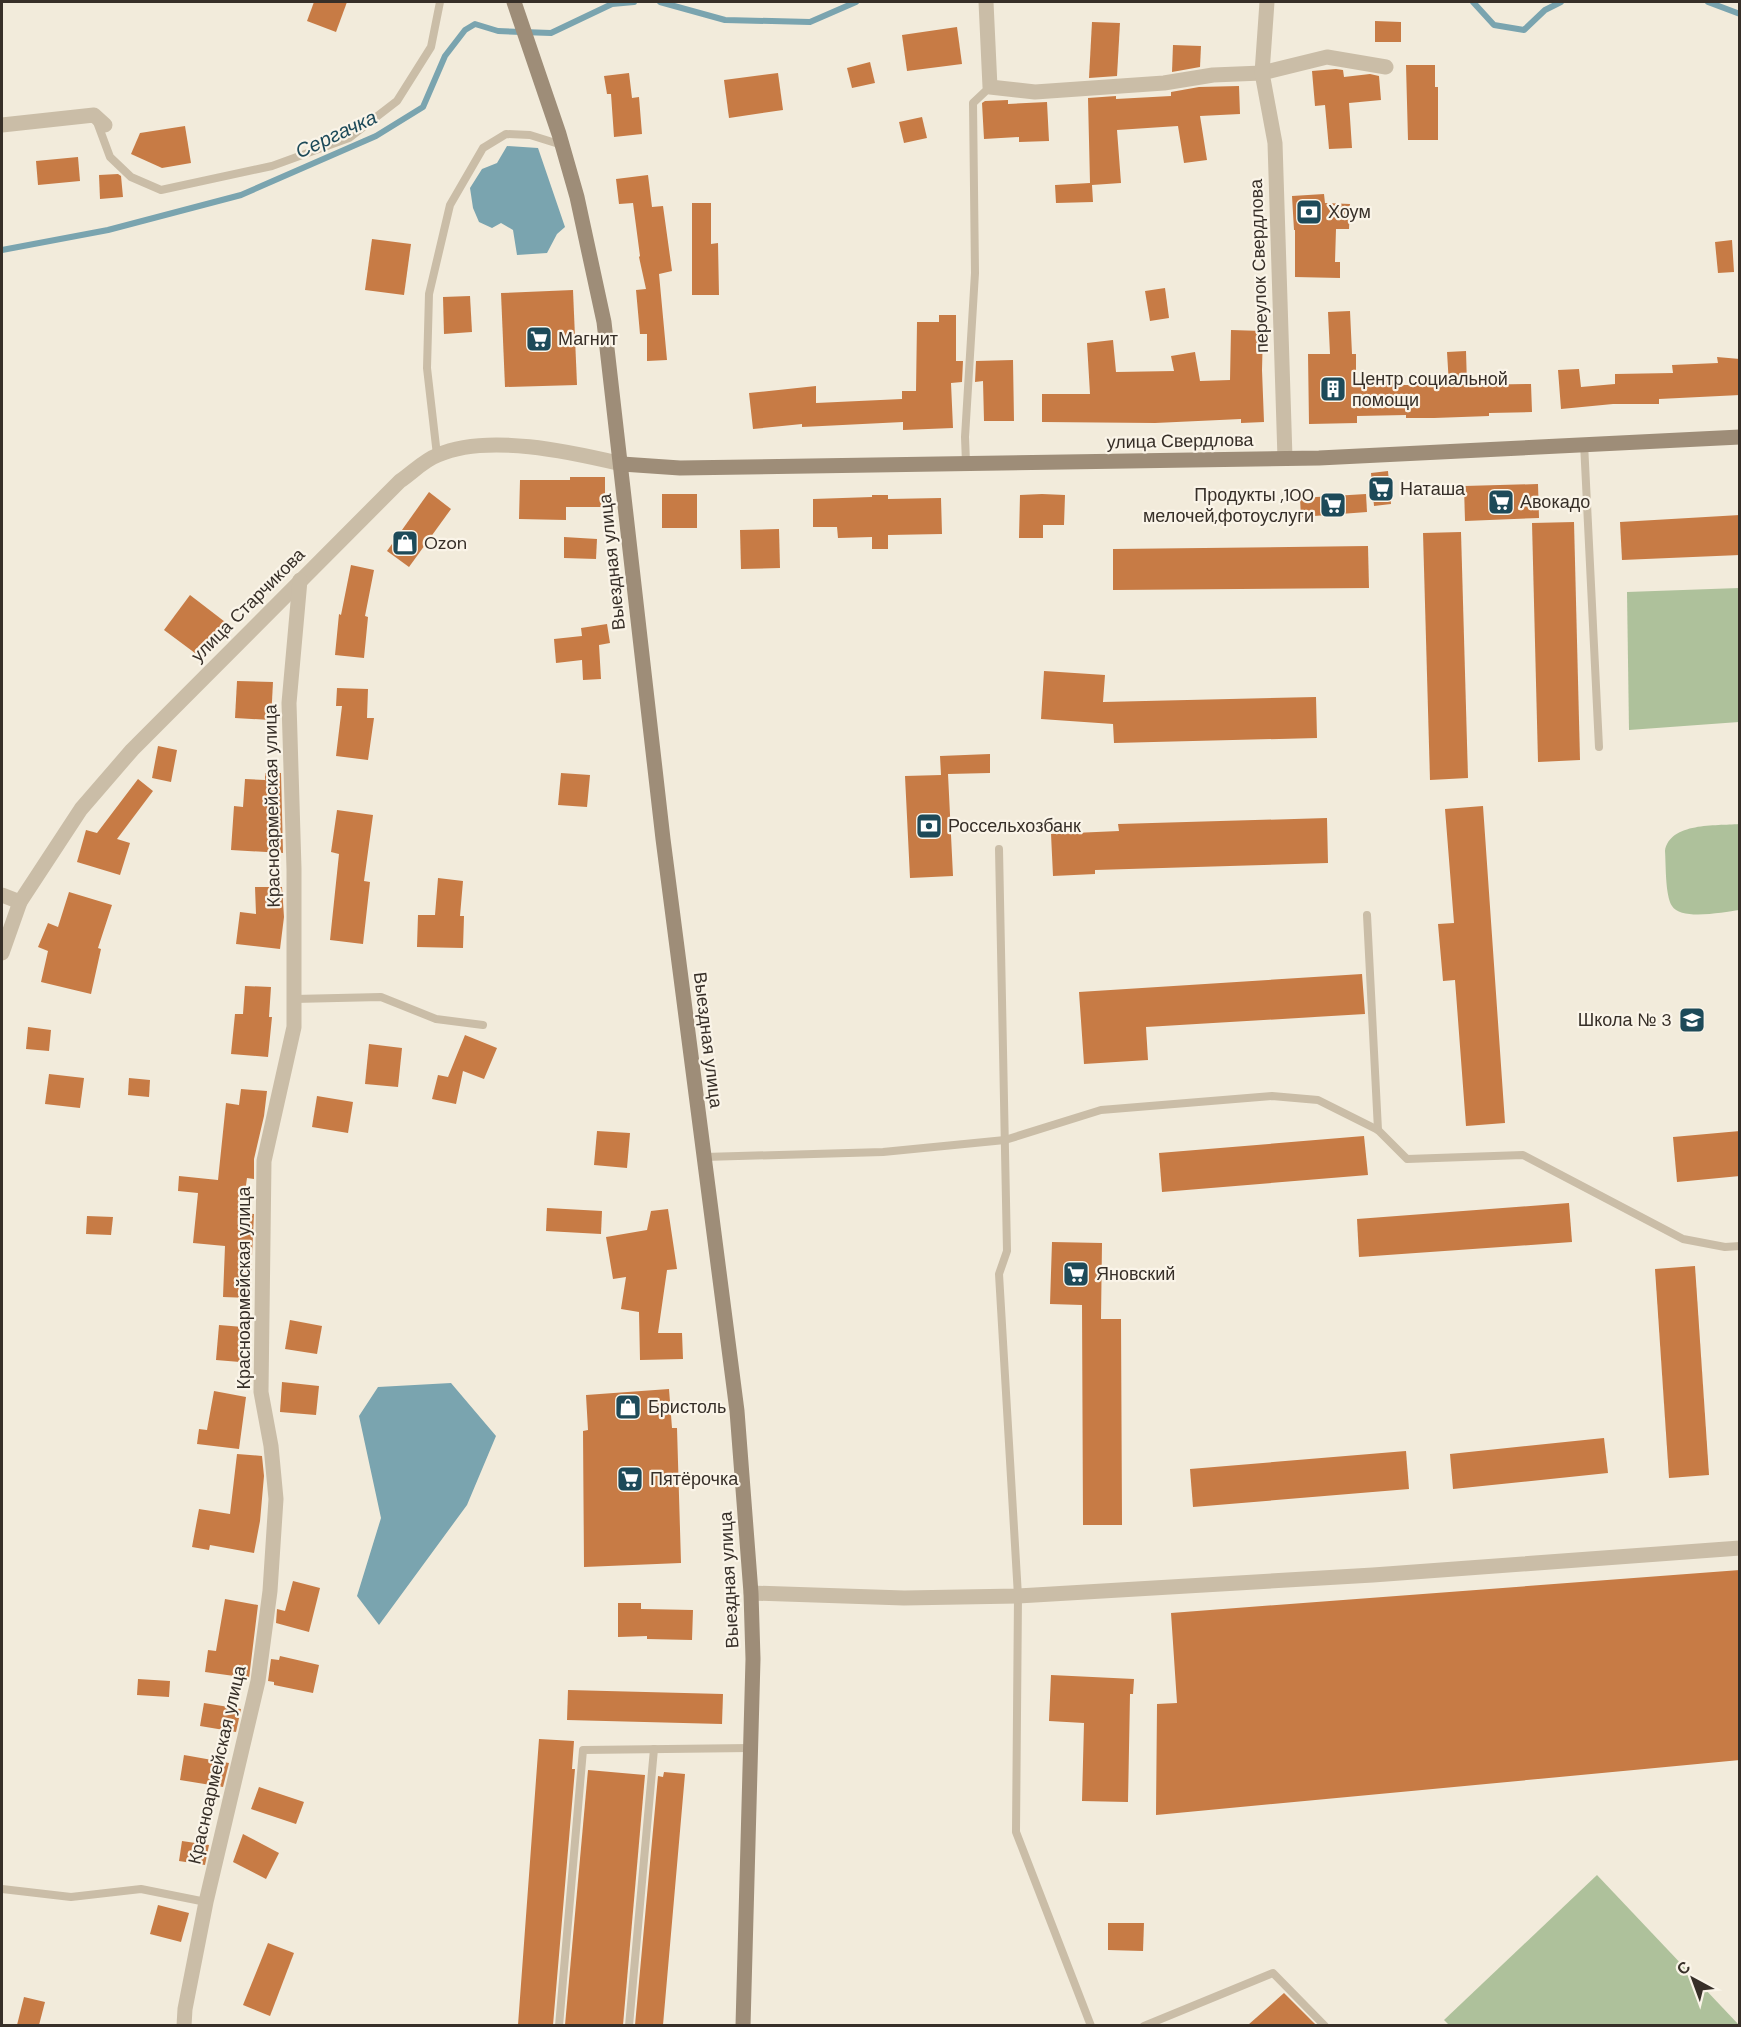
<svg xmlns="http://www.w3.org/2000/svg" width="1741" height="2027" font-family="'DM Sans',sans-serif">
  <style>
    .green { fill: #aec19b }
    .water { fill: #7aa4af }
    .lines { fill: none; stroke-linecap: round; stroke-linejoin: round }
    .stream { stroke: #7aa4af; stroke-width: 6 }
    .building { fill: #c77b45 }
    .lane { stroke: #cabda7; stroke-width: 8 }
    .street { stroke: #cabda7; stroke-width: 15 }
    .secondary { stroke: #9e8d78; stroke-width: 15 }
    .labels { text-anchor: middle; dominant-baseline: central; stroke-width: 4.5; stroke-linejoin: round; paint-order: stroke }
    .poi-label { font-size: 18px; fill: #372f28; stroke: #faf4e8; text-anchor: start }
    .street-label { font-size: 18px; fill: #372f28; stroke: #faf4e8 }
    .water-label { font-size: 20px; font-style: italic; fill: #1d4a59; stroke: #faf4e8 }
  </style>
  <rect width="100%" height="100%" fill="#f2ebdb"/>
  <g class="green">
    <path d="M1739,588V722L1629,730L1627,592Z"/>
    <path d="M1739,824V910C1724,912 1681,921 1672,906C1665,895 1666,864 1665,851C1670,822 1716,826 1739,824Z"/>
    <path d="M1597,1875L1739,2025H1449L1444,2020Z"/>
  </g>
  <g class="water">
    <path d="M507,146L538,148L565,227L557,234L547,253L517,255L513,230L501,223L492,228L479,222L473,208L470,188L482,169L497,163Z"/>
    <path d="M451,1383L496,1436L467,1505L379,1625L357,1596L381,1518L359,1416L378,1387Z"/>
  </g>
  <g class="lines">
    <g class="stream">
      <path d="M660,2L725,20L810,22L856,2"/>
      <path d="M1473,2L1494,25L1524,30L1545,10L1561,2"/>
      <path d="M1708,2L1740,14"/>
      <path d="M2,250L108,230L241,195L376,136L423,107L445,56L465,30L475,24L498,31L551,33L612,4L634,2"/>
    </g>
  </g>
  <g class="building">
    <path d="M314,2H347L336,32L307,21Z"/>
    <path d="M1375,21L1401,22V42H1375Z"/>
    <path d="M1092,22L1120,23L1117,76L1089,78Z"/>
    <path d="M957,27L962,64L907,71L902,35Z"/>
    <path d="M1173,45L1201,46L1200,67L1172,72Z"/>
    <path d="M870,62L875,83L852,88L847,68Z"/>
    <path d="M1406,65H1435V87H1438V140H1408Z"/>
    <path d="M1336,69L1343,70L1344,77L1370,74L1379,76L1381,100L1349,103L1352,148L1329,149L1325,105L1315,106L1312,71Z"/>
    <path d="M629,73L632,98L639,97L642,134L614,137L611,94H607L604,76Z"/>
    <path d="M778,73L783,110L729,118L724,80Z"/>
    <path d="M1239,86L1240,114L1200,116L1207,160L1184,163L1178,126L1117,130L1121,183L1092,185L1093,202L1056,203L1055,185L1090,183L1088,98L1116,96V99L1171,96V92L1199,87Z"/>
    <path d="M1008,100V104L1047,102L1049,141L1019,142V137L984,139L982,103L985,101Z"/>
    <path d="M922,117L927,138L904,143L899,122Z"/>
    <path d="M185,126L191,163L162,168L131,154L140,133Z"/>
    <path d="M78,157L80,181L38,185L36,161Z"/>
    <path d="M118,174L121,176L123,197L100,199L99,175Z"/>
    <path d="M648,175L652,207L663,206L672,271L659,274L667,360L647,361V334H640L636,290L646,289L639,257L640,256L633,203L619,204L616,179Z"/>
    <path d="M1324,194L1325,203L1350,204L1349,229H1336L1335,262H1340V278L1295,277V230H1294L1292,196Z"/>
    <path d="M692,203H711V244L718,243L719,295H692Z"/>
    <path d="M372,239L411,244L404,295L365,290Z"/>
    <path d="M1732,240L1734,272L1718,273L1715,242Z"/>
    <path d="M1165,288L1169,318L1150,321L1145,291Z"/>
    <path d="M573,290L577,385L505,387L501,293Z"/>
    <path d="M470,296L472,332L444,334L443,297Z"/>
    <path d="M1350,311L1352,354H1356V381L1396,380L1397,385H1449L1447,352L1466,351L1467,385L1531,384L1532,412L1489,413V416L1434,418H1406V415L1357,416V423L1309,424L1308,354H1330L1328,312Z"/>
    <path d="M939,315H956V361H963L962,382L951,383L953,428L903,430V422L802,427V424L753,429L749,393L816,386V403L902,399V391H916L917,322H939Z"/>
    <path d="M1231,330L1263,331L1262,370L1264,422L1241,423V419L1155,423L1042,422V394H1090L1087,343L1113,340L1116,372L1174,371L1171,356L1195,352L1200,381L1230,380Z"/>
    <path d="M1717,357L1740,359V395L1659,399V404H1613L1561,409L1558,370L1579,369L1581,387L1615,384V374L1673,373L1672,365L1718,363Z"/>
    <path d="M1013,360L1014,421H984L983,381L975,382L976,361Z"/>
    <path d="M1388,471L1391,504L1374,506L1371,473Z"/>
    <path d="M570,477H605V507H566V520L519,519L520,480H570Z"/>
    <path d="M1538,484L1539,518L1465,521L1464,486Z"/>
    <path d="M429,492L451,509L409,567L387,551Z"/>
    <rect x="662" y="494" width="35" height="34"/>
    <path d="M1042,494L1065,495L1064,525H1043V538H1019L1020,495Z"/>
    <path d="M1366,494L1367,512L1301,517L1300,498Z"/>
    <path d="M872,495H888V499L941,498L942,534L888,535V549H872V537L838,538L837,527H813V499L872,497Z"/>
    <path d="M1740,515V555L1622,560L1620,522Z"/>
    <path d="M1574,522L1580,760L1538,762L1532,523Z"/>
    <path d="M779,529L780,568L741,569L740,530Z"/>
    <path d="M1461,532L1468,778L1430,780L1423,533Z"/>
    <path d="M564,537L597,539L596,559L564,558Z"/>
    <path d="M1368,546L1369,588L1113,590V549Z"/>
    <path d="M351,565L374,570L365,616L368,617L364,658L335,655L339,614L341,615Z"/>
    <path d="M190,595L229,625L203,659L164,630Z"/>
    <path d="M607,624L610,643L599,645L601,679L583,680L582,660L556,663L554,639L582,636L581,628Z"/>
    <path d="M1044,671L1105,675L1103,702L1316,697L1317,738L1114,743L1113,724L1041,719Z"/>
    <path d="M237,681L273,682L271,720L235,718Z"/>
    <path d="M337,688L368,689L367,718H374L368,760L336,756L342,706H336Z"/>
    <path d="M158,746L177,750L171,782L152,778Z"/>
    <path d="M990,754V773L948,774L953,876L910,878L905,776L941,775L940,756Z"/>
    <path d="M265,773H281L283,853L231,850L234,806L243,807L245,779L265,780Z"/>
    <path d="M561,773L590,775L587,807L558,805Z"/>
    <path d="M138,779L153,791L117,839L130,843L120,875L77,862L86,830L97,833Z"/>
    <path d="M1483,806L1505,1123L1466,1126L1455,980L1443,981L1438,924L1454,923L1445,809Z"/>
    <path d="M337,810L373,815L364,881L370,882L363,944L330,940L339,854L331,852Z"/>
    <path d="M1327,818L1328,863L1095,870V874L1053,876L1051,834L1119,831L1118,824Z"/>
    <path d="M438,878L463,881L460,916H464L463,948L417,947L418,915H435Z"/>
    <path d="M255,887H282L284,917L280,949L236,944L240,912L256,914Z"/>
    <path d="M69,892L112,905L98,948L101,949L91,994L41,982L48,951L38,947L48,923L58,927Z"/>
    <path d="M1362,974L1365,1014L1146,1027L1148,1060L1084,1064L1079,992Z"/>
    <path d="M245,986L271,987L269,1017H272L268,1057L231,1054L235,1014H243Z"/>
    <path d="M28,1027L51,1030L49,1051L26,1049Z"/>
    <path d="M465,1035L497,1048L484,1079L463,1071L456,1104L432,1099L438,1075L448,1077Z"/>
    <path d="M369,1044L402,1048L398,1087L365,1084Z"/>
    <path d="M49,1074L84,1078L80,1108L45,1104Z"/>
    <path d="M129,1078L150,1080L149,1097L128,1095Z"/>
    <path d="M241,1089L267,1091L264,1116L254,1159V1179L247,1178L242,1213L254,1214L250,1298L223,1297L225,1246L193,1243L198,1193L178,1191L179,1176L218,1180L226,1103L239,1105Z"/>
    <path d="M317,1096L353,1102L348,1133L312,1127Z"/>
    <path d="M597,1131L630,1133L627,1168L594,1165Z"/>
    <path d="M1740,1131V1176L1677,1182L1673,1137Z"/>
    <path d="M1364,1136L1368,1175L1162,1192L1159,1153Z"/>
    <path d="M1569,1203L1572,1242L1359,1257L1357,1219Z"/>
    <path d="M547,1208L602,1211L601,1234L546,1231Z"/>
    <path d="M668,1209L677,1269L667,1270L658,1333H682L683,1359L640,1360L639,1312L621,1309L626,1277L613,1279L606,1237L647,1230L651,1211Z"/>
    <path d="M87,1216L113,1217L111,1235L86,1234Z"/>
    <path d="M1052,1242L1102,1243L1101,1319H1121L1122,1525H1083L1082,1305L1050,1304Z"/>
    <path d="M1695,1266L1709,1475L1669,1478L1655,1269Z"/>
    <path d="M290,1320L322,1326L317,1354L285,1349Z"/>
    <path d="M219,1325L243,1327L240,1362L216,1360Z"/>
    <path d="M282,1382L319,1386L316,1415L280,1412Z"/>
    <path d="M669,1389L672,1428H677L681,1563L584,1567L583,1431L588,1430L586,1395Z"/>
    <path d="M214,1391L246,1397L239,1449L197,1444L199,1429L207,1430Z"/>
    <path d="M1604,1438L1608,1473L1453,1489L1450,1454Z"/>
    <path d="M1406,1451L1409,1489L1193,1507L1190,1469Z"/>
    <path d="M237,1454L262,1456L264,1476L260,1521L254,1553L210,1545L209,1550L192,1547L199,1509L230,1514Z"/>
    <path d="M1740,1570V1760L1156,1815L1157,1704L1177,1703L1171,1613Z"/>
    <path d="M293,1581L320,1588L309,1632L276,1623L277,1609L285,1611Z"/>
    <path d="M225,1599L258,1605L249,1678L205,1672L208,1650L216,1651Z"/>
    <path d="M618,1603H641V1609L693,1610L692,1640L647,1639V1636L618,1637Z"/>
    <path d="M280,1656L319,1665L313,1693L274,1685V1682L268,1681L271,1659L279,1660Z"/>
    <path d="M1051,1675L1134,1679L1133,1694H1130L1128,1802L1082,1801L1084,1723L1049,1721Z"/>
    <path d="M138,1679L170,1681L169,1697L137,1695Z"/>
    <path d="M568,1690L723,1694L722,1724L567,1720Z"/>
    <path d="M204,1703L241,1709L236,1732L200,1726Z"/>
    <path d="M539,1739L574,1741L572,1769H575L553,2025H518Z"/>
    <path d="M184,1755L229,1763L223,1787L180,1780Z"/>
    <path d="M588,1770L645,1775L623,2025H565Z"/>
    <path d="M664,1772L685,1774L663,2025H635L658,1776L663,1777Z"/>
    <path d="M259,1787L304,1802L296,1824L251,1809Z"/>
    <path d="M243,1834L279,1853L266,1879L233,1862Z"/>
    <path d="M182,1841L209,1845L205,1865L179,1861Z"/>
    <path d="M158,1905L189,1913L181,1942L150,1934Z"/>
    <path d="M1108,1923H1144L1143,1951L1108,1950Z"/>
    <path d="M268,1943L294,1953L270,2016L243,2005Z"/>
    <path d="M1284,1993L1316,2025H1248Z"/>
    <path d="M24,1997L45,2002L39,2025H17Z"/>
  </g>
  <g class="lines">
    <g class="lane">
      <path d="M97,122L110,157L131,177L161,190L272,166L349,138L397,101L431,47L440,2"/>
      <path d="M1584,443L1599,747"/>
      <path d="M437,455L427,368L429,294L450,205L483,148L506,134L530,135L562,145"/>
      <path d="M966,463L965,437L975,273L973,103L990,87"/>
      <path d="M999,849L1007,1251L999,1274L1018,1596L1016,1832L1091,2026"/>
      <path d="M1367,915L1378,1130"/>
      <path d="M294,999L381,997L436,1019L483,1025"/>
      <path d="M704,1157L883,1152L1005,1140L1101,1110L1272,1096L1318,1100L1378,1130L1407,1159L1523,1155L1683,1239L1725,1247L1740,1246"/>
      <path d="M2,1889L71,1897L141,1889L206,1902"/>
      <path d="M559,2026L583,1750L750,1748"/>
      <path d="M629,2026L654,1749"/>
      <path d="M1144,2026L1273,1973L1325,2026"/>
    </g>
    <g class="street">
      <path d="M986,2L990,87L1035,92L1164,83L1213,75L1262,73L1327,57L1386,67"/>
      <path d="M1267,2L1262,73L1275,143L1285,458"/>
      <path d="M2,125L94,115L105,125"/>
      <path d="M2,895L20,902"/>
      <path d="M2,953L20,902L81,809L132,750L400,481C412,473 424,460 438,455C487,433 571,452 622,464"/>
      <path d="M751,1593L904,1598L1018,1596L1373,1575L1740,1548"/>
      <path d="M184,2026L185,2009L206,1902L258,1681L270,1591L276,1499L271,1446L261,1392L264,1161L294,1027V869L289,703L300,580"/>
    </g>
    <g class="secondary">
      <path d="M514,2L559,134L577,197L604,322L663,839L737,1411L751,1593L753,1659L743,2026"/>
      <path d="M622,464L680,468L1319,458L1740,437"/>
    </g>
  </g>
  <defs>
    <symbol id="bank-square" viewBox="-11 -11 22 22"><rect x="-9" y="-9" width="18" height="18" rx="4" fill="#1d4a59" stroke="#faf4e8"/><path d="M-6-4H6V4H-6ZM0-2.3a2.3 2.3 0 1 0 0 4.6a2.3 2.3 0 1 0 0-4.6Z" fill="#fff"/></symbol>
    <symbol id="supermarket-square" viewBox="-11 -11 22 22"><rect x="-9" y="-9" width="18" height="18" rx="4" fill="#1d4a59" stroke="#faf4e8"/><path d="M-6-5.5h2.5l.6 2H6L4.5 2H-2.5L-4.4-4H-6ZM-1.5 3.2a1.3 1.3 0 1 0 .1 0ZM3 3.2a1.3 1.3 0 1 0 .1 0Z" fill="#fff"/></symbol>
    <symbol id="building-square" viewBox="-11 -11 22 22"><rect x="-9" y="-9" width="18" height="18" rx="4" fill="#1d4a59" stroke="#faf4e8"/><path d="M-4-6H4V6H1V3H-1V6H-4ZM-2.5-4.3h1.7v1.8h-1.7ZM.8-4.3h1.7v1.8H.8ZM-2.5-1h1.7V.8h-1.7ZM.8-1h1.7V.8H.8Z" fill="#fff"/></symbol>
    <symbol id="shop-square" viewBox="-11 -11 22 22"><rect x="-9" y="-9" width="18" height="18" rx="4" fill="#1d4a59" stroke="#faf4e8"/><path d="M-5-2.5h2.3a2.7 3.5 0 0 1 5.4 0H5L5.5 6h-11ZM-1.5-2.5h3a1.5 2.3 0 0 0-3 0Z" fill="#fff"/></symbol>
    <symbol id="school-square" viewBox="-11 -11 22 22"><rect x="-9" y="-9" width="18" height="18" rx="4" fill="#1d4a59" stroke="#faf4e8"/><path d="M0-5L7-2L0 1L-7-2ZM-4 1L0 2.5L4 1V4Q0 6-4 4Z" fill="#fff"/></symbol>
  </defs>
  <g fill-rule="evenodd">
    <use href="#bank-square" x="1294" y="197" width="30" height="30"/>
    <use href="#supermarket-square" x="524" y="324" width="30" height="30"/>
    <use href="#building-square" x="1318" y="374" width="30" height="30"/>
    <use href="#supermarket-square" x="1366" y="474" width="30" height="30"/>
    <use href="#supermarket-square" x="1486" y="487" width="30" height="30"/>
    <use href="#supermarket-square" x="1318" y="490" width="30" height="30"/>
    <use href="#shop-square" x="390" y="528" width="30" height="30"/>
    <use href="#bank-square" x="914" y="811" width="30" height="30"/>
    <use href="#school-square" x="1677" y="1005" width="30" height="30"/>
    <use href="#supermarket-square" x="1061" y="1259" width="30" height="30"/>
    <use href="#shop-square" x="613" y="1392" width="30" height="30"/>
    <use href="#supermarket-square" x="615" y="1464" width="30" height="30"/>
  </g>
  <g class="labels">
    <g class="poi-label">
      <text x="1328" y="212">Хоум</text>
      <text x="558" y="339">Магнит</text>
      <text x="1352" y="379">Центр социальной<tspan x="1352" dy="21">помощи</tspan></text>
      <text x="1400" y="489">Наташа</text>
      <text x="1314" y="495" text-anchor="end">Продукты ,100<tspan x="1314" dy="21">мелочей,фотоуслуги</tspan></text>
      <text x="1520" y="502">Авокадо</text>
      <text x="424" y="543">Ozon</text>
      <text x="948" y="826">Россельхозбанк</text>
      <text x="1672" y="1020" text-anchor="end">Школа № 3</text>
      <text x="1096" y="1274">Яновский</text>
      <text x="648" y="1407">Бристоль</text>
      <text x="650" y="1479">Пятёрочка</text>
    </g>
    <g class="street-label">
      <text transform="translate(1259 266) rotate(-92)">переулок Свердлова</text>
      <text transform="translate(1180 441) rotate(-1)">улица Свердлова</text>
      <text transform="translate(612 562) rotate(-96)">Выездная улица</text>
      <text transform="translate(248 605) rotate(-45)">улица Старчикова</text>
      <text transform="translate(272 806) rotate(-91)">Красноармейская улица</text>
      <text transform="translate(708 1040) rotate(83)">Выездная улица</text>
      <text transform="translate(244 1288) rotate(-90)">Красноармейская улица</text>
      <text transform="translate(729 1580) rotate(-93)">Выездная улица</text>
      <text transform="translate(217 1765) rotate(-77)">Красноармейская улица</text>
    </g>
    <g class="water-label">
      <text transform="translate(336 134) rotate(-25)">Сергачка</text>
    </g>
  </g>
  <rect width="1741" height="2027" fill="none" stroke="#372f28" stroke-width="6"/>
  <g transform="translate(1693 1979) rotate(319)" stroke="#faf4e8" stroke-width="4.5" paint-order="stroke">
  <path d="M0-4.5L10 22L0 15L-10 22Z" fill="#372f28"/>
  <text y="-9" font-size="16" font-weight="bold" text-anchor="middle" fill="#372f28">С</text>
  </g>
</svg>
